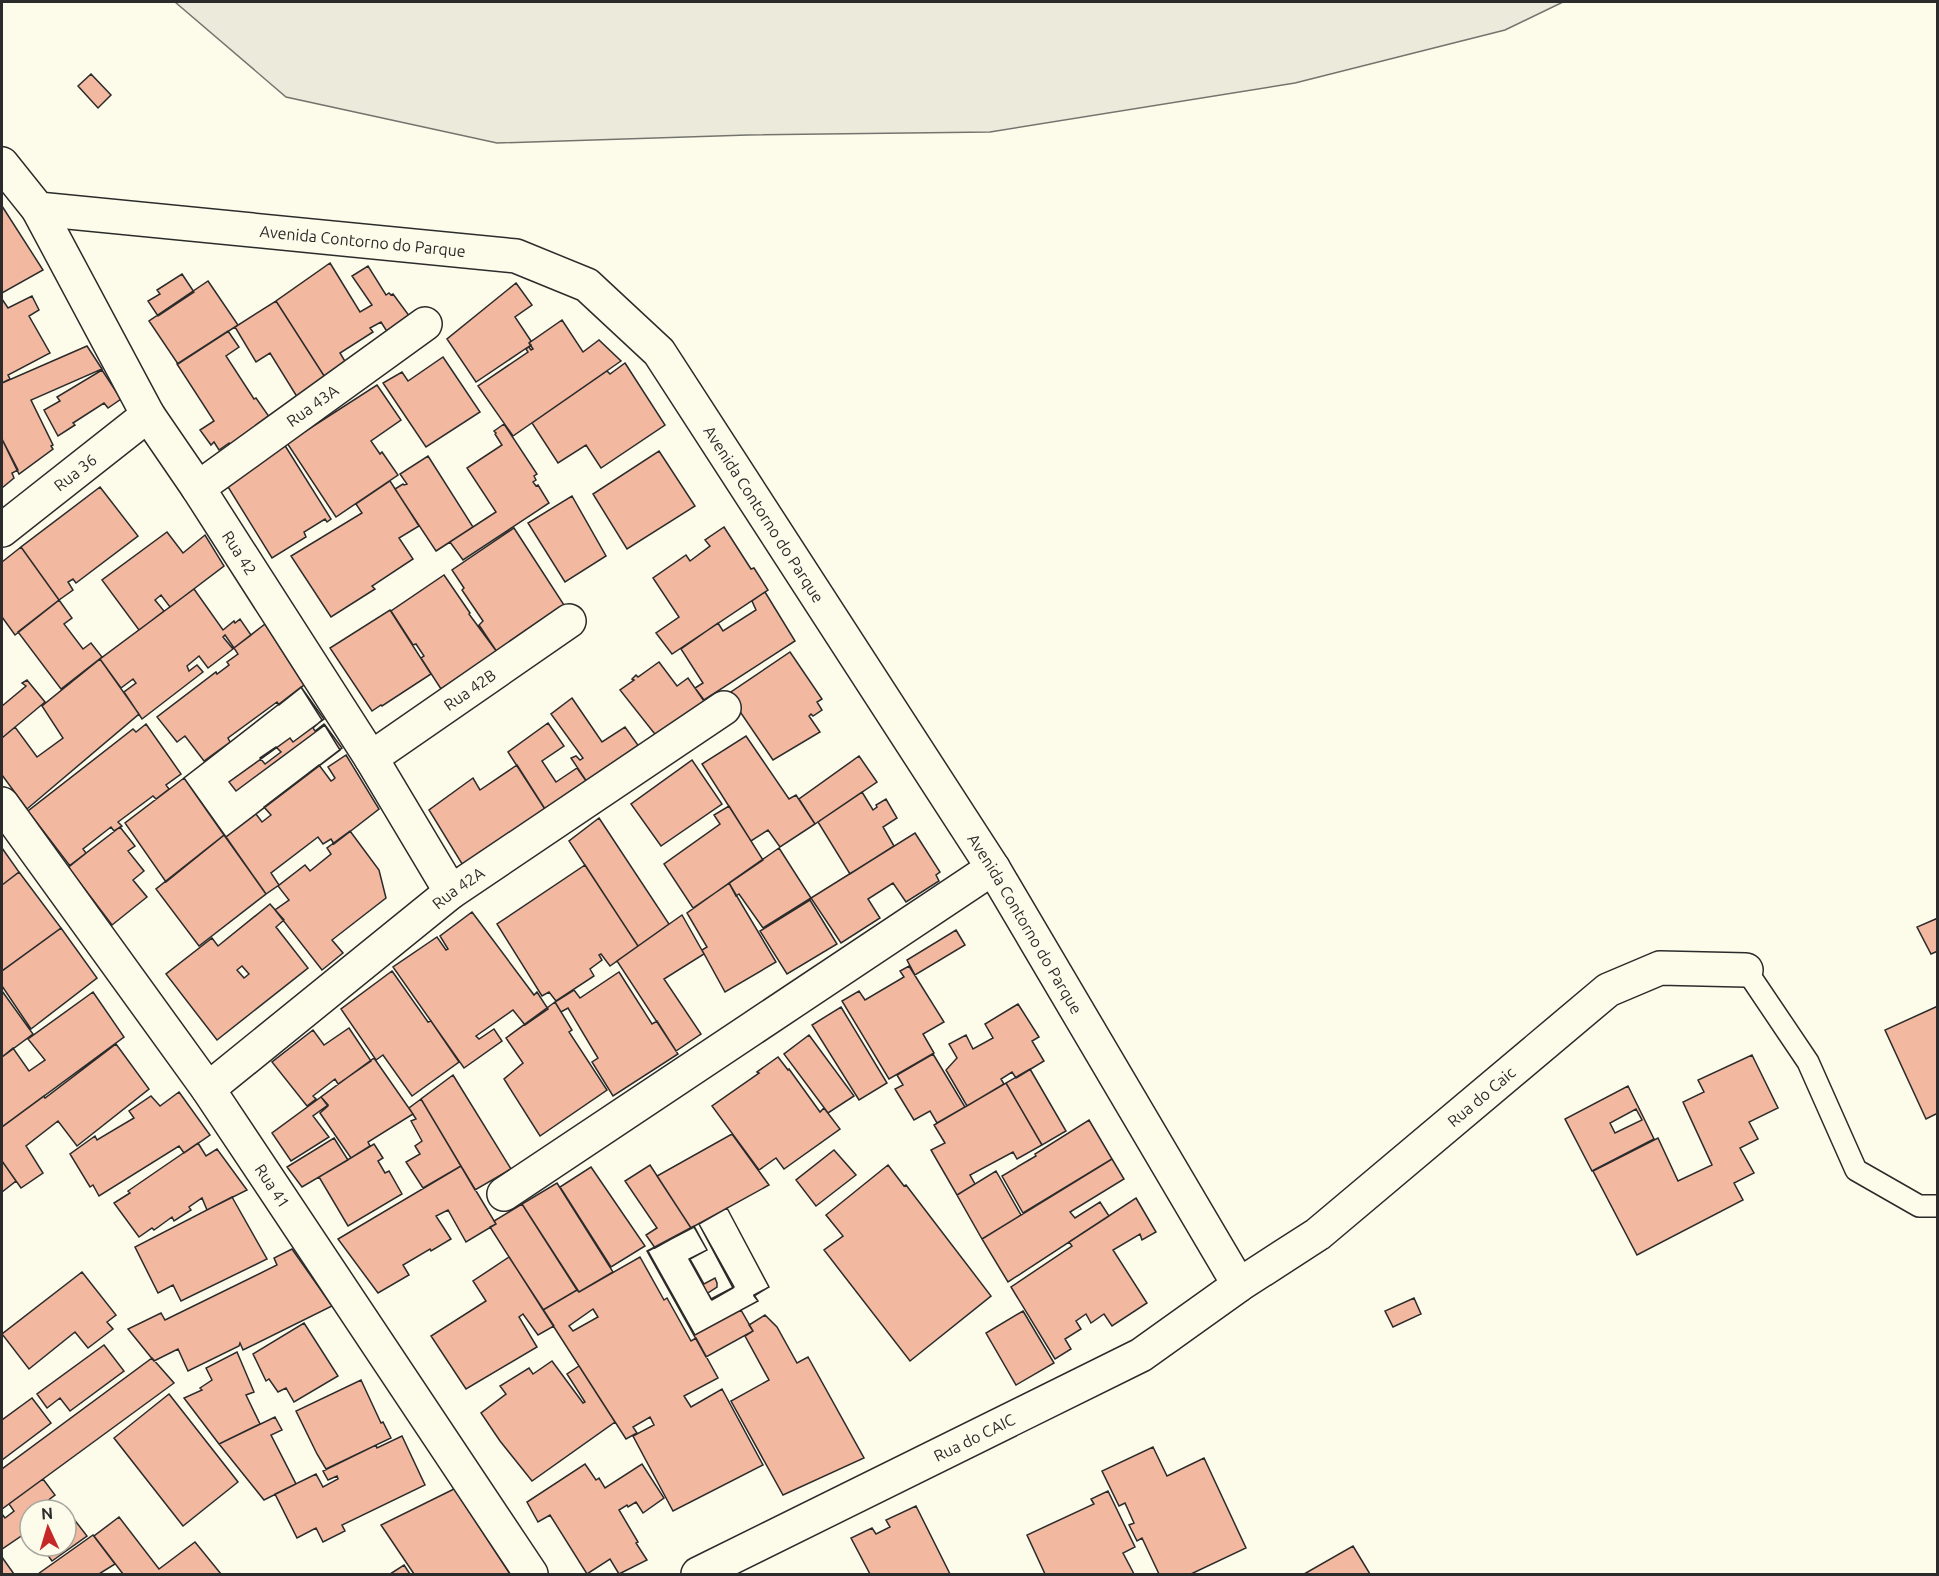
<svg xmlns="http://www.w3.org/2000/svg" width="1939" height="1576" font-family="Ubuntu,sans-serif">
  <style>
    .green { fill: #ecebdb; stroke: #74746e; stroke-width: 1.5 }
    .building { fill: #f2b8a0; stroke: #2b2b2b; stroke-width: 1.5; fill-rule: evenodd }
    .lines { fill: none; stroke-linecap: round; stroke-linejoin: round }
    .lane-casing { stroke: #2b2b2b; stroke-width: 24 }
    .street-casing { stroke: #2b2b2b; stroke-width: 36 }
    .lane { stroke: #fdfbea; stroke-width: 21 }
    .street { stroke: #fdfbea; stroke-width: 33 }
    .labels { text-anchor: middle; stroke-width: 4.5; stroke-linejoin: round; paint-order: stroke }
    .street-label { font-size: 16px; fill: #2b2b2b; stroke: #fdfbea }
  </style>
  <rect width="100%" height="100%" fill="#fdfbea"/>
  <!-- green -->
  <path class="green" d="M 175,2 L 1563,2 L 1505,30 L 1295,83 L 990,132 L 748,135 L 497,143 L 286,97 Z"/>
  <!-- building -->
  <path class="building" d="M 91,74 L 111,95 L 98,108 L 78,86 Z
    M 2,206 L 43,270 L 2,293 Z
    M 330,263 L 360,312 L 372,305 L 352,276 L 368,266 L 386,295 L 389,293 L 391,295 L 393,294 L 416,325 L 393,341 L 381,322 L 370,328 L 373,332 L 340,353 L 349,368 L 328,382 L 276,301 Z
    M 182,274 L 194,292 L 158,316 L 148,301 L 160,294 L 157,290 Z
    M 208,281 L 238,325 L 178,364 L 149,321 Z
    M 516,283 L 532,305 L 515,317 L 531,341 L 529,343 L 531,345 L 476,382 L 447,339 Z
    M 32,296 L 39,310 L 29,316 L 50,353 L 8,375 L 10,379 L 2,383 L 2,299 L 8,308 Z
    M 276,301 L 328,382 L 299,400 L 270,353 L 256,362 L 235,327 Z
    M 562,320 L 583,352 L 599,340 L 621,361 L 513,436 L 478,386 L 528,352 L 526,349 L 529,347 L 531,350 L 533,349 L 529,343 Z
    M 228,331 L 239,347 L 226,356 L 254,399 L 256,398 L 270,418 L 231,447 L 229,443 L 219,450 L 214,442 L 211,445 L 200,430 L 214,421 L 177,364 Z
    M 87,346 L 102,369 L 31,400 L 53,445 L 51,446 L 53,449 L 19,474 L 2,439 L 2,383 Z
    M 443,357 L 480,412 L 426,447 L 383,383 L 402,372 L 408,381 Z
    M 625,363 L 665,425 L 601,468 L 586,445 L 558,463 L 532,423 L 607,371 L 610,374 Z
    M 102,370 L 121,399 L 108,408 L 104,403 L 73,423 L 75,425 L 58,436 L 44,410 L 60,401 L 57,397 Z
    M 377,385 L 401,420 L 371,441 L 380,454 L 382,452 L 398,475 L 336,517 L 287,443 Z
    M 504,424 L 537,474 L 534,476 L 536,480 L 533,482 L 536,486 L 538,485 L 549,503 L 463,560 L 450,542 L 436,551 L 496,512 L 467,468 L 502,445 L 495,434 L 496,433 L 494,431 Z
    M 2,439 L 18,470 L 12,473 L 14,478 L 2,488 Z
    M 284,444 L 331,519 L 327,522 L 325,519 L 304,532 L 306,537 L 272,558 L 225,482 Z
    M 659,451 L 695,506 L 627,549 L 593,494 Z
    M 428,456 L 473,527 L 436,551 L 395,489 L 403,484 L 404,485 L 407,484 L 400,474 Z
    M 390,481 L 419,526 L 399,538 L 413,559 L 372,586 L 375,589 L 331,617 L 291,556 L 362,513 L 356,504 Z
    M 100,487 L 138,536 L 76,583 L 73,579 L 68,582 L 73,590 L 59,600 L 21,547 Z
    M 572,496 L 606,556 L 565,582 L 528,523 Z
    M 724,527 L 751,569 L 754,568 L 768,590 L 672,654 L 656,633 L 679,617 L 653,578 L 686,555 L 690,561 L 710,546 L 705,540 Z
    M 514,528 L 564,605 L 497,652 L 479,625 L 483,621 L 462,590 L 464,588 L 452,570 Z
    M 167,532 L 183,553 L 205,535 L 224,566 L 170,607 L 161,595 L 155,600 L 164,611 L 139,630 L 102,580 Z
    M 21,547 L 59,600 L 15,635 L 2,617 L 2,562 Z
    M 444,575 L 470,613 L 469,614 L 497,652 L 441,689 L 421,658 L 424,656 L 416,644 L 413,645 L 391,611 Z
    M 194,589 L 223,630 L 234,621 L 235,623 L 240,619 L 251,635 L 234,648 L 225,635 L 223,637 L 233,649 L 208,668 L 199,656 L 187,666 L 189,671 L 197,665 L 203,672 L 142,719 L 124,692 L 136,683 L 133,679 L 121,688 L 100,659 Z
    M 765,592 L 795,641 L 704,700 L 695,688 L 703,683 L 681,649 L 718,623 L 723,631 L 756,610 L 752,601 Z
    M 59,600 L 72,618 L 64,624 L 83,649 L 91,643 L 102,657 L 61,689 L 18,632 Z
    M 390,610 L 431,674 L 382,706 L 381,705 L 372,711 L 330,648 Z
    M 265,624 L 304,685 L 279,705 L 277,702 L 228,738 L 230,742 L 204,761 L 185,736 L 177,742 L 157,717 L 216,672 L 217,674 L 229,665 L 227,662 L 238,654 L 234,648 Z
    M 790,652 L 822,699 L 817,702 L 822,710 L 813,716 L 811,714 L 809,716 L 820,732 L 773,760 L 728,694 Z
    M 100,659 L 139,714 L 27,809 L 2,775 L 2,738 L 15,727 L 37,757 L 63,738 L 42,706 Z
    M 659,662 L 677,686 L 688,678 L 704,701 L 658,738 L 620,690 L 634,680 L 632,679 L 636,675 L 638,677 Z
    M 27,680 L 45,702 L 2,738 L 2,706 L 26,686 L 22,683 Z
    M 301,687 L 322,720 L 313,728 L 315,731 L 324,724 L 340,750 L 226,837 L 184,778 ZM 276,747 L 281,752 L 265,764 L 260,758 Z
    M 301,687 L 324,719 L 293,742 L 290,738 L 229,782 L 236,791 L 325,725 L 342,748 L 226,837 L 184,778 Z
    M 572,698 L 602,742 L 625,727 L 640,748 L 589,785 L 571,758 L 576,756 L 580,760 L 583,758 L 551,714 Z
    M 548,723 L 564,746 L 542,761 L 556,782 L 577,768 L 589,785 L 548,814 L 508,752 Z
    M 146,724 L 181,774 L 166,785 L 169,789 L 156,799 L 153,796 L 118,822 L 122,826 L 114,831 L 111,827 L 83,849 L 86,853 L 70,866 L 28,811 L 133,729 L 136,732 Z
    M 746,736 L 789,799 L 796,795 L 815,824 L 780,847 L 768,830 L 751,841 L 702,764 Z
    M 346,755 L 379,809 L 334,844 L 331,839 L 323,844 L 318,837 L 271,873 L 279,885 L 266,894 L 226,837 L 256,814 L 262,822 L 271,815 L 264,807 L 319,765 L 331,781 L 333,780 L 335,778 L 328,767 Z
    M 859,756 L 877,782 L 815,824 L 799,799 Z
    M 692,760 L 722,804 L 661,846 L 631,804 Z
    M 517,765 L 547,812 L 467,872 L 429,810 L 473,778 L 480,790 Z
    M 184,778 L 224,835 L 166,882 L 125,823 Z
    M 862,792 L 873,810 L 877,807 L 876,805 L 886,799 L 897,818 L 883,827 L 894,846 L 850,874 L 818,822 Z
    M 729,806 L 763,860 L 693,908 L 664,864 L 720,824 L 714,815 Z
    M 599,818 L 669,924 L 638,946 L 569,841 Z
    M 120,827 L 135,846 L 128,851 L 144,871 L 133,880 L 147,897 L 112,925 L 68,867 Z
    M 350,831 L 379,870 L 386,898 L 332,940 L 343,953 L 322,970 L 275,910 L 289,900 L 278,886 L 305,865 L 310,871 L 331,854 L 327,848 Z
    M 915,833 L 940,872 L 936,875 L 939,881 L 906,902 L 893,883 L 868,899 L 880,918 L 841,943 L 811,898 Z
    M 224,835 L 266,894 L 199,946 L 156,889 Z
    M 2,848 L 19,872 L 2,885 Z
    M 779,848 L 811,898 L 763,928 L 739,894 L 736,896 L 729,883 Z
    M 585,865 L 638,946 L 610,966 L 601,954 L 599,955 L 602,960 L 590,969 L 594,976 L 556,1001 L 549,992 L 542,996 L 497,924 Z
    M 19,872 L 61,928 L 2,971 L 2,885 Z
    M 729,883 L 776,962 L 725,992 L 702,950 L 707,947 L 687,913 Z
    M 810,900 L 837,944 L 787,974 L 760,931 Z
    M 270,904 L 284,920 L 276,927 L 308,968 L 217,1040 L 166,974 L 212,938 L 218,946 ZM 242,966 L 249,974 L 244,978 L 237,970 Z
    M 472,912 L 534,995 L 537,992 L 548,1009 L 525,1025 L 513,1010 L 476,1036 L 479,1039 L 494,1029 L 502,1041 L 464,1068 L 393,967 L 437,937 L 446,950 L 448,949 L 440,936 Z
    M 682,915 L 704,954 L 664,979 L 701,1034 L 676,1051 L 617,961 Z
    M 1938,918 L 1938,951 L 1931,954 L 1917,927 Z
    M 61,928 L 97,978 L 31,1029 L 2,986 L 2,971 Z
    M 956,930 L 965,945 L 915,975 L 907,960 Z
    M 909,966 L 944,1022 L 923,1034 L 934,1053 L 889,1079 L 842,1001 L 859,991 L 865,1000 L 904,977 L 900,971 Z
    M 392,971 L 428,1022 L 431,1021 L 459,1062 L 412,1096 L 383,1055 L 376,1060 L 341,1009 Z
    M 619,972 L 652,1024 L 657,1021 L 678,1054 L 613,1096 L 592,1062 L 598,1058 L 568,1008 L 561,1012 L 555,1002 L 574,990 L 580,998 Z
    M 2,991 L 33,1034 L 2,1057 Z
    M 93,992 L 124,1037 L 2,1127 L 2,1057 L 13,1048 L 29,1071 L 45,1060 L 28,1039 Z
    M 555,1002 L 572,1030 L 569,1032 L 607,1090 L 540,1136 L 504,1079 L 523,1063 L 506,1038 Z
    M 1018,1004 L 1039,1037 L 1032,1041 L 1044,1061 L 1016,1078 L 1012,1072 L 1001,1079 L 1004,1084 L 967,1106 L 946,1070 L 957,1058 L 949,1044 L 966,1035 L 973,1049 L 993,1038 L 985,1024 Z
    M 1938,1006 L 1938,1113 L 1926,1119 L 1885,1030 Z
    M 841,1007 L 887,1083 L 859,1100 L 812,1025 Z
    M 349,1028 L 371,1061 L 338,1084 L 335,1079 L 313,1096 L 316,1099 L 307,1106 L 272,1062 L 313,1030 L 324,1045 Z
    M 809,1035 L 854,1096 L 828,1113 L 784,1054 Z
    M 116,1044 L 149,1089 L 77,1146 L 58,1121 L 26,1146 L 43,1173 L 21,1188 L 2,1161 L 2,1127 L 44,1096 L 45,1098 Z
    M 933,1054 L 965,1107 L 937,1123 L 930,1111 L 914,1120 L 895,1089 L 903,1085 L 897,1075 Z
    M 1752,1055 L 1778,1108 L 1749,1122 L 1758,1139 L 1740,1148 L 1754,1173 L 1734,1183 L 1743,1200 L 1637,1255 L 1593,1171 L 1658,1138 L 1678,1181 L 1712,1165 L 1683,1102 L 1704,1092 L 1698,1080 Z
    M 778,1057 L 788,1070 L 789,1069 L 820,1112 L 824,1108 L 840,1129 L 784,1169 L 776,1158 L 759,1170 L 712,1106 L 759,1073 L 757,1072 Z
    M 374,1058 L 413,1114 L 368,1142 L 370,1146 L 351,1158 L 320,1113 L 328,1106 L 321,1097 Z
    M 1030,1069 L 1066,1131 L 1042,1145 L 1006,1083 Z
    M 453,1075 L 511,1169 L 475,1190 L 421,1099 Z
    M 1006,1083 L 1042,1145 L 1017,1159 L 1013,1152 L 970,1175 L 975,1184 L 957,1195 L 931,1150 L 945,1143 L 934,1125 Z
    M 1628,1086 L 1654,1139 L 1592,1171 L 1565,1119 ZM 1636,1109 L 1642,1120 L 1615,1133 L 1610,1123 Z
    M 179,1092 L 210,1135 L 184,1153 L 179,1146 L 99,1196 L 93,1185 L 90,1187 L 70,1154 L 95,1136 L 97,1140 L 134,1118 L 129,1111 L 151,1096 L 160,1106 Z
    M 321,1097 L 328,1105 L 313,1116 L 329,1137 L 291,1161 L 272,1133 Z
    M 421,1099 L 461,1166 L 423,1188 L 406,1162 L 420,1154 L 415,1146 L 422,1141 L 411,1121 L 416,1119 L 409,1108 Z
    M 1089,1120 L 1112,1159 L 1023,1213 L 1002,1176 L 1029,1160 L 1036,1156 L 1035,1154 Z
    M 732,1134 L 769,1185 L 691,1228 L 657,1176 Z
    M 334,1138 L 348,1160 L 302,1187 L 287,1167 Z
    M 198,1143 L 206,1156 L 217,1149 L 247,1190 L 207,1210 L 202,1198 L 189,1207 L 191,1210 L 174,1221 L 172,1217 L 154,1230 L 152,1228 L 139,1237 L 114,1203 L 130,1193 L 128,1191 Z
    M 374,1144 L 383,1158 L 378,1161 L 385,1173 L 389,1171 L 402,1194 L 348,1226 L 319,1177 Z
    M 834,1150 L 856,1175 L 816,1206 L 796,1180 Z
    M 1112,1159 L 1124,1179 L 1070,1212 L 1075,1218 L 1100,1202 L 1109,1216 L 1008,1282 L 982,1239 Z
    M 2,1161 L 16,1181 L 2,1192 Z
    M 650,1165 L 691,1228 L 655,1248 L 646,1235 L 657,1228 L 625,1181 Z
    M 888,1165 L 904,1186 L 906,1185 L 991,1296 L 910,1361 L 824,1250 L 843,1236 L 826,1215 Z
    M 461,1166 L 496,1224 L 466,1242 L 448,1210 L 436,1216 L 451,1239 L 431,1251 L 430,1249 L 403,1265 L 409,1275 L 378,1293 L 338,1239 Z
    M 591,1167 L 645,1246 L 611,1267 L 560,1187 Z
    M 996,1171 L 1021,1215 L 982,1239 L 957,1195 Z
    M 557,1183 L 613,1272 L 579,1292 L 522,1204 Z
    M 232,1197 L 267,1259 L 181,1301 L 173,1285 L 158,1293 L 135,1247 Z
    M 1136,1198 L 1156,1232 L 1142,1240 L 1140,1234 L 1113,1250 L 1147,1303 L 1112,1326 L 1104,1314 L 1091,1323 L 1086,1314 L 1076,1321 L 1081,1329 L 1065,1339 L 1071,1349 L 1055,1359 L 1011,1287 L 1072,1246 L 1069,1242 Z
    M 522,1204 L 577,1290 L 543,1310 L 490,1227 L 496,1224 L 494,1221 Z
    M 727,1208 L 769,1287 L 754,1295 L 758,1301 L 741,1310 L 753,1331 L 706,1357 L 647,1251 L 694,1226 L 707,1250 L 690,1259 L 704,1284 L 715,1278 L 717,1283 L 717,1287 L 708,1293 L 712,1300 L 733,1288 L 699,1224 Z
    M 727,1208 L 769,1287 L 754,1296 L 758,1301 L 695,1335 L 648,1251 L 694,1227 L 707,1250 L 689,1259 L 711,1299 L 734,1287 L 699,1224 Z
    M 292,1249 L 332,1306 L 243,1350 L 240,1343 L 239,1346 L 188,1371 L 178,1349 L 154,1361 L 128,1329 L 161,1313 L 165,1320 L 277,1265 L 274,1258 Z
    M 509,1257 L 554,1326 L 538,1335 L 523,1314 L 519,1317 L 537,1347 L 466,1389 L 431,1336 L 486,1301 L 473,1281 Z
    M 640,1257 L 664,1300 L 667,1298 L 691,1341 L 696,1338 L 718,1378 L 684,1396 L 691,1407 L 722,1389 L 763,1465 L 673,1511 L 633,1436 L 654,1425 L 650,1417 L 633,1427 L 637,1433 L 626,1439 L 543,1310 L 577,1290 L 579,1292 ZM 593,1309 L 598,1317 L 573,1331 L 569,1326 Z
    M 82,1272 L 116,1315 L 107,1322 L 113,1329 L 88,1348 L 75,1332 L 29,1369 L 2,1334 Z
    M 1414,1298 L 1421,1314 L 1393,1327 L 1385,1311 Z
    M 1023,1311 L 1054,1363 L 1016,1385 L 986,1333 Z
    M 765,1315 L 777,1327 L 797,1363 L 808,1357 L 864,1458 L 783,1495 L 731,1401 L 769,1380 L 745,1336 L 753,1331 L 749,1325 Z
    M 304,1323 L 338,1376 L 294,1402 L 286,1388 L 278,1392 L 269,1379 L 266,1381 L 253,1354 Z
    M 104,1345 L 124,1371 L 70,1411 L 60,1398 L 47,1408 L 37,1394 Z
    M 237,1352 L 254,1392 L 246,1395 L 260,1424 L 219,1444 L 184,1398 L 202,1390 L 200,1388 L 212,1380 L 206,1368 Z
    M 152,1358 L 174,1383 L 2,1509 L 2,1469 Z
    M 552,1361 L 583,1403 L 585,1402 L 567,1374 L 579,1366 L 615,1422 L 532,1481 L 500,1441 L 481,1413 L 506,1394 L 500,1386 L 529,1368 L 533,1374 Z
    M 361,1380 L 381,1423 L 383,1422 L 391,1438 L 326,1469 L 317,1454 L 296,1411 Z
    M 169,1394 L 238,1482 L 183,1526 L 114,1438 Z
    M 32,1398 L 51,1423 L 2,1460 L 2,1420 Z
    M 275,1417 L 282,1430 L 271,1435 L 296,1484 L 264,1500 L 219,1444 Z
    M 402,1436 L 425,1485 L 342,1525 L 345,1531 L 323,1542 L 316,1528 L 297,1538 L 275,1494 L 316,1474 L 323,1487 L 338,1479 L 337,1476 L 328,1480 L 323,1471 L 376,1445 L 377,1448 Z
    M 1153,1447 L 1167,1476 L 1204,1458 L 1246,1548 L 1191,1574 L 1159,1574 L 1142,1538 L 1137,1541 L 1129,1525 L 1134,1523 L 1125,1503 L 1119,1506 L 1102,1471 Z
    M 585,1464 L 596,1480 L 599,1478 L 605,1488 L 642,1464 L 664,1498 L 643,1513 L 636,1502 L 628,1507 L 627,1505 L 619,1510 L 638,1542 L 636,1543 L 647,1560 L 619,1574 L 610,1559 L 587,1574 L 550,1515 L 538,1522 L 527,1502 Z
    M 43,1479 L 55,1495 L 46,1502 L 52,1510 L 30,1510 L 30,1530 L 2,1549 L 2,1514 L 5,1518 L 14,1511 L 9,1504 Z
    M 454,1489 L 455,1490 L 510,1574 L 414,1574 L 381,1525 Z
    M 1108,1491 L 1135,1547 L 1123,1553 L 1134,1574 L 1045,1574 L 1027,1535 L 1094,1504 L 1091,1499 Z
    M 63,1505 L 87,1536 L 52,1561 L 41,1546 L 66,1546 L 66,1510 L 57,1510 Z
    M 916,1506 L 950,1574 L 870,1574 L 851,1538 L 872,1528 L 876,1534 L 890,1527 L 886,1520 Z
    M 119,1517 L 159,1569 L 195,1542 L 221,1574 L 123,1574 L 94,1536 Z
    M 93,1535 L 115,1564 L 99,1574 L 38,1574 Z
    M 1353,1546 L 1370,1574 L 1304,1574 Z
    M 2,1557 L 4,1560 L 14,1574 L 2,1574 Z
    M 404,1565 L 410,1574 L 390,1574 Z"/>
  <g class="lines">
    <!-- lane casing -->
    <g class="lane-casing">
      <path id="lane" d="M 1746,970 L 1808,1062 L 1856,1170 L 1919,1206 L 1938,1206"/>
    </g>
    <!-- street casing -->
    <g class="street-casing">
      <g id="street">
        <path id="s1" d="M 2,164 L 38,209 L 516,256 L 587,285 L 659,352 L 993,868 L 1239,1285"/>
        <path id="s2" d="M 38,209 L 148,415 L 198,488 L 371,758 L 451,892"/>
        <path id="s3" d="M 198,488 L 425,324"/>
        <path id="s4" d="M 2,530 L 148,415"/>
        <path id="s5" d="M 371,758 L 569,621"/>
        <path id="s6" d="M 2,804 L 208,1089 L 531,1574"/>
        <path id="s7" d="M 208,1089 L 451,892 L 724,708"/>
        <path d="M 504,1194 L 993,868"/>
        <path id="s8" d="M 698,1574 L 1141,1355 L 1239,1285 L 1318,1234 L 1608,990 L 1660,968 L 1746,970"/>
      </g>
    </g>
    <!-- lane -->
    <use href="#lane" class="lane"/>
    <!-- street -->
    <use href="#street" class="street"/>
  </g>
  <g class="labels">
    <!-- street labels -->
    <g class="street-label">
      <text dy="6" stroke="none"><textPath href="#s1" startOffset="384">Avenida Contorno do Parque</textPath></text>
      <text dy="6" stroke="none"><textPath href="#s3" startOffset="141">Rua 43A</textPath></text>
      <text dy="6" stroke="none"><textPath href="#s4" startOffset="93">Rua 36</textPath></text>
      <text dy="6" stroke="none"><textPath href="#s1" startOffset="906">Avenida Contorno do Parque</textPath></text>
      <text dy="6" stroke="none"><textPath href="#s2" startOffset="399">Rua 42</textPath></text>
      <text dy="6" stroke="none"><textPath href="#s5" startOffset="120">Rua 42B</textPath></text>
      <text dy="6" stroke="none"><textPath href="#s7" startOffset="321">Rua 42A</textPath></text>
      <text dy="6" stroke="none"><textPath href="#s1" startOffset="1392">Avenida Contorno do Parque</textPath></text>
      <text dy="6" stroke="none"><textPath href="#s8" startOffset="922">Rua do Caic</textPath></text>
      <text dy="6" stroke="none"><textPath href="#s6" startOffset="468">Rua 41</textPath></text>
      <text dy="6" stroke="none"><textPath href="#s8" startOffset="308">Rua do CAIC</textPath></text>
    </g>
  </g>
  <!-- border -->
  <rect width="1939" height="1576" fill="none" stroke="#2b2b2b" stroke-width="6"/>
  <!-- north arrow -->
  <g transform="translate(48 1528) rotate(356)"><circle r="28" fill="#fdfbea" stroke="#a9a89e" stroke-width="1.5"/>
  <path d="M0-4.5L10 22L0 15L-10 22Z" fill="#c62828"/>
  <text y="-9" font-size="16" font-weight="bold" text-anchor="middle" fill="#2b2b2b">N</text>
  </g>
</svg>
